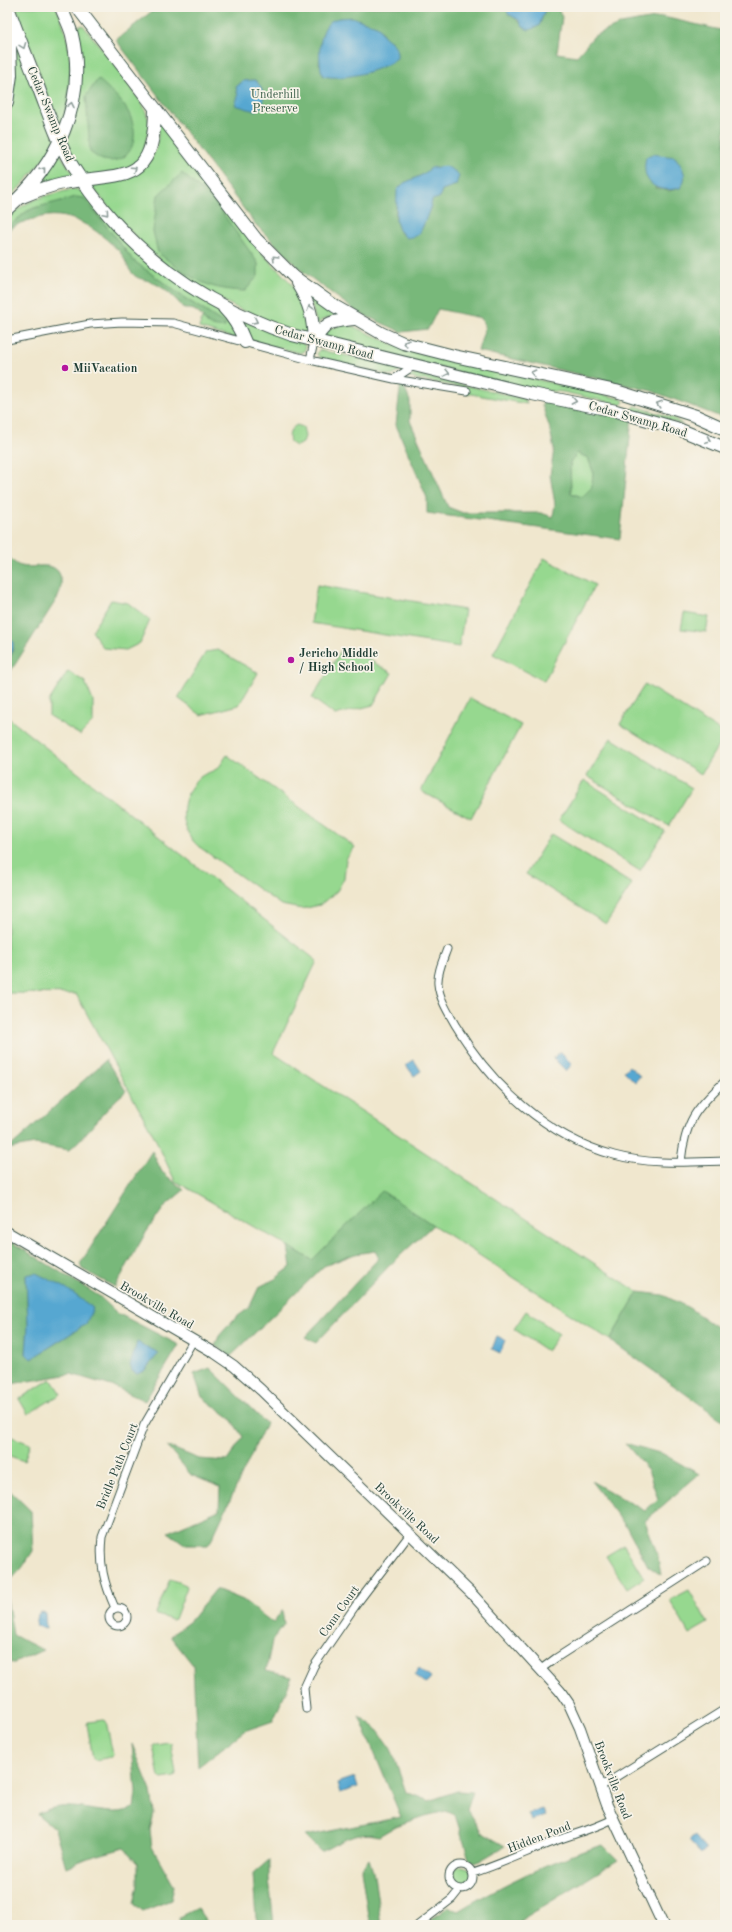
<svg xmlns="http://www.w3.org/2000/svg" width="732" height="1932" font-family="'Old Standard TT',serif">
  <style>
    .green { fill: #96d88f; stroke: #5a8a62 }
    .forest { fill: #78b87a; stroke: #4c7a57; fill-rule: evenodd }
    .water { fill: #57a7d1; stroke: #3b7282 }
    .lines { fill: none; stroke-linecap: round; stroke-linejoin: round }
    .street-casing { stroke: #3e564b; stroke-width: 9 }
    .secondary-casing { stroke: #3e564b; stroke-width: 12 }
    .primary-casing { stroke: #3e564b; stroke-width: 14 }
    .street { stroke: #fff; stroke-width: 7 }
    .secondary { stroke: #fff; stroke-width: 10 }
    .primary { stroke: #fff; stroke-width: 12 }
    .oneway { stroke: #8f9e9a }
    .poi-dot { fill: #b5179e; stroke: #f7f3e8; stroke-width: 1.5 }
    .labels { text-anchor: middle; stroke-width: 3.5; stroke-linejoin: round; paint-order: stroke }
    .park-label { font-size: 12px; fill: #375c46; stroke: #f7f3e8 }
    .street-label { font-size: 12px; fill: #1f3d34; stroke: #f7f3e8 }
    .poi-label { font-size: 12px; font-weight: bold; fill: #1f3d34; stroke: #f7f3e8; text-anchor: start }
  </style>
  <rect width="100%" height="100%" fill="#f7f3e8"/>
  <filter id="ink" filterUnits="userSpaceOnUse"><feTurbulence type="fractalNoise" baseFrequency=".025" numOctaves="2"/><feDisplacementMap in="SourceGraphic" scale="8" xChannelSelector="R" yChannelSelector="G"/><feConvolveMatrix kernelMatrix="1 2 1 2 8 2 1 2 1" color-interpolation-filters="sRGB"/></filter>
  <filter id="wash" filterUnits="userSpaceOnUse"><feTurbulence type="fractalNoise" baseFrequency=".012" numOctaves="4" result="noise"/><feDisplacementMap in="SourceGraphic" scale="16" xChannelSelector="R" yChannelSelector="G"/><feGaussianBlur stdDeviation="0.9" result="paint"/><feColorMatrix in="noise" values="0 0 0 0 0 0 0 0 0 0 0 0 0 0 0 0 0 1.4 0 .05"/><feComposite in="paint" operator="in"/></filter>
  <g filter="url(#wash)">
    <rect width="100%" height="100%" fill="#f0e7ce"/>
    <!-- green -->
    <path class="green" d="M 16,7 L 56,7 C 75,45 73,87 61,127 L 58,126 Z
      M 83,25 L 119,70 L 143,105 L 150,123 L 142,157 L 130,169 L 84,177 L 64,141 L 74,28 Z
      M 15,41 L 56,141 C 41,163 26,182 7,200 L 7,126 L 15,81 Z
      M 160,122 L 259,250 L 290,282 L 300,296 L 307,315 L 308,337 C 246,315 183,286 137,238 C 120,222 106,203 90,185 C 130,181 162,170 158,123 Z
      M 58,151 L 75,176 L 50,182 L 45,181 L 47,170 Z
      M 75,189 L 87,193 L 123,234 L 216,302 L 244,341 L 199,328 L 202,318 L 208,324 L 209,314 L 183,297 L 134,261 L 84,198 L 34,208 L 26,212 L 7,228 L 7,219 C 28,198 47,195 75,189 Z
      M 308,293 L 337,313 L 337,315 L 322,320 L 317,324 Z
      M 239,319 L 304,344 L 306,347 L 304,351 L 300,353 L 248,340 Z
      M 346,323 L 403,349 L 622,399 L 624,402 L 621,405 L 563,392 L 537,390 L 325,341 L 321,332 Z
      M 319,350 L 398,366 L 403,368 L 392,376 L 320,358 L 317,354 Z
      M 417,374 L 525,399 L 527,404 L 465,393 L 466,388 L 405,377 Z
      M 635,406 L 674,418 L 683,425 L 632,410 Z
      M 297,425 L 303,427 L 305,436 L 303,443 L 296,446 L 290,442 C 288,435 290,428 297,425 Z
      M 577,453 L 588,458 L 593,471 L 592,487 L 582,497 L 571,493 L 570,463 Z
      M 544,558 L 595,585 L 544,681 L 493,654 Z
      M 317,585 L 465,610 L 459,647 L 311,623 Z
      M 111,600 L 128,603 L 150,620 L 140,643 L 126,650 L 103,648 L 92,631 Z
      M 684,613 L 709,617 L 706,632 L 681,629 Z
      M 218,650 L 258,673 L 239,705 L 201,715 L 178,698 L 206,652 Z
      M 352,650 L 392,673 L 373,705 L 335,715 L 312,698 L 340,652 Z
      M 68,671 L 85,682 L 93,701 L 93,722 L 80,735 L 49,716 L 49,701 Z
      M 645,684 L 725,734 L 701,774 L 620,724 Z
      M 470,698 L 521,725 L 471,818 L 421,791 Z
      M 7,717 L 317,961 L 273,1053 L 638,1292 L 610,1340 L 382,1192 L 312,1260 L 175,1181 L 155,1138 L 76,994 L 7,993 L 7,890 L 12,890 L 7,875 Z
      M 611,738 L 692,788 L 669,826 L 587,776 Z
      M 227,755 L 355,847 L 346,859 L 344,878 L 337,891 L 320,905 L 302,909 L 281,905 L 198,846 C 178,828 179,796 199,778 C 204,773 213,772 218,768 C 221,765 224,759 227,755 Z
      M 584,780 L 665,831 L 640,871 L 559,820 Z
      M 551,834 L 632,884 L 606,924 L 526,874 Z
      M 526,1311 L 559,1334 L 547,1351 L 514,1329 Z
      M 51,1379 L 61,1394 L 28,1414 L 19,1399 Z
      M 7,1435 L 30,1444 L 24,1461 L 7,1455 Z
      M 624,1545 L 644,1578 L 627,1589 L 606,1556 Z
      M 170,1579 L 186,1585 L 187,1587 L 175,1619 L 172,1620 L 157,1615 L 156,1613 Z
      M 689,1590 L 708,1623 L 689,1634 L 670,1600 Z
      M 104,1720 L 106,1721 L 113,1755 L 111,1757 L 96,1760 L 93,1759 L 87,1724 L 88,1722 Z
      M 168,1742 L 171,1743 L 176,1773 L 175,1777 L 162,1779 L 159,1777 L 153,1746 L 156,1744 Z
      M450 1877a11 11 0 1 1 22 0a11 11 0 1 1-22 0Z"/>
    <!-- forest -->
    <path class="forest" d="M 170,7 L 506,7 C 509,16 518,18 523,27 L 539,26 L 546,7 L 557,7 L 562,17 L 557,53 L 577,56 L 594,36 L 621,24 L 643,20 L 663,17 L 725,31 L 725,383 L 720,393 L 721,417 L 652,391 L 478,351 L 485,327 L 481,318 L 438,309 L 428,329 L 402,332 L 357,312 L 302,271 L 256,225 L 116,40 L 151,12 ZM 352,17 L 379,27 L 385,38 L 392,42 L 390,63 L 368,72 L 352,74 L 342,78 L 319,64 C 323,37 318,20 352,17 ZM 255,80 L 236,104 L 238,96 L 236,87 L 243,81 ZM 671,157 L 675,157 C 682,169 689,176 680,188 L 669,191 L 655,188 ZM 422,175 L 456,185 L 442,190 L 441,193 L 432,200 C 432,210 424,217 423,227 L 402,235 C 391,218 396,201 404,183 Z
      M 98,79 C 110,90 125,102 131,118 C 140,140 130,166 103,160 C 99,159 94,155 90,152 L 86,96 Z
      M 182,173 L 214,201 L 258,263 L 258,276 L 245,291 C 204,290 189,276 158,253 L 153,231 L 158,195 Z
      M 76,197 L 84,198 L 134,261 L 183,297 L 225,324 L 225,327 C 205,329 206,317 194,310 C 191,309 186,309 184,309 C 175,297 163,286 149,281 C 144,279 138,279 134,275 C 127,269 126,259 120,252 C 97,229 68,207 34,219 C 25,221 13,225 7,232 L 7,228 L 26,212 L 34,208 Z
      M 401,380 L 410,401 L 410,421 L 448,507 L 463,513 L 541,513 L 553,517 L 555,504 L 550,475 L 554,450 L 550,429 L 542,405 L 544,400 L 632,417 L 620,539 L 427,513 L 427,498 L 396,425 ZM 577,453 L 588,458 L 593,471 L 592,487 L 582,497 L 571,493 L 570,463 Z
      M 7,554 C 10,558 14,563 18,565 C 29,569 36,565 46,566 C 64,567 63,585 58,597 L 7,677 L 7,660 L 12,654 L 13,641 L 7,636 Z
      M 106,1060 L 126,1091 C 105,1108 90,1132 69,1150 L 35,1144 L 8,1149 Z
      M 152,1151 L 162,1172 L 184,1190 L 165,1206 L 145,1234 L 115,1287 L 82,1269 L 80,1264 Z
      M 382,1191 L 433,1225 L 389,1266 L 316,1343 L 305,1337 L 379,1258 L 375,1251 L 355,1254 L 324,1266 L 231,1356 L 215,1346 L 219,1336 L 234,1319 L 249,1308 L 259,1287 L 275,1279 L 291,1267 L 288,1246 L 312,1260 Z
      M 7,1239 L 99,1296 L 117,1313 L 179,1345 L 145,1401 L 115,1387 L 71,1374 L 11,1384 L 7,1377 ZM 26,1275 L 86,1324 L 31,1359 L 26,1354 L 28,1325 ZM 159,1353 L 144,1371 L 137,1374 L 132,1371 Z
      M 638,1292 L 663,1295 L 689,1308 L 725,1333 L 725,1422 L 610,1340 Z
      M 210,1368 L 266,1423 L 212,1539 L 208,1545 L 186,1545 L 168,1532 L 219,1510 L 220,1487 L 191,1475 L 167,1446 L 199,1459 L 227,1461 L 243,1437 L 230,1418 L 202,1397 L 194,1374 Z
      M 625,1443 L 663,1454 L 699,1474 L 645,1521 L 657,1553 L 661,1575 L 648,1566 L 628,1529 L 591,1481 L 645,1511 L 658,1499 L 648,1470 Z
      M 7,1488 L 31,1511 L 33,1551 L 22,1568 L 7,1584 Z
      M 216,1589 L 243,1600 L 273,1623 L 282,1610 L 284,1624 L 272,1641 L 266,1671 L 292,1677 L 273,1721 L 244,1731 L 198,1767 L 193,1665 L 170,1636 L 190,1621 Z
      M 7,1598 L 13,1635 L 43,1650 L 14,1663 L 7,1662 Z
      M 359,1716 L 376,1728 L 391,1749 L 406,1792 L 429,1801 L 457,1791 L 473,1792 L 467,1810 L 481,1832 L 505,1846 L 476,1863 L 470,1861 L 455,1815 L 446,1811 L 421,1817 L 396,1826 L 379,1836 C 357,1830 340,1842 321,1852 L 305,1836 L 401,1817 Z
      M 132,1744 L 151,1791 L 154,1813 L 150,1830 L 152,1847 L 174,1886 L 171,1900 L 143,1911 L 134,1904 L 138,1885 L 138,1863 L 124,1848 L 88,1858 L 66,1867 L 55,1829 L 37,1814 C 65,1799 88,1812 116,1812 C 122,1812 129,1810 134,1808 L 136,1792 Z
      M 603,1845 L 618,1860 L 521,1920 L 520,1925 L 425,1925 L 447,1907 L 458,1911 C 503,1884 552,1860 603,1845 Z
      M 369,1859 L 374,1875 L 381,1925 L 371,1925 L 368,1916 L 361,1869 Z
      M 269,1860 L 269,1879 L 274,1925 L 259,1925 L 256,1918 L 253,1874 Z
      M 197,1908 L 209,1925 L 180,1925 L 179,1917 Z"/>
    <!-- water -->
    <path class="water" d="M 506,7 L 546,7 L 539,26 L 529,30 L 523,27 L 519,20 L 508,14 Z
      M 352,17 L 379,27 C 384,43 398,38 397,58 C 382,71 342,81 323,76 C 317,63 318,26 333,20 C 339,17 346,18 352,17 Z
      M 255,80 C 263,87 264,94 263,105 L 255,111 L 235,105 L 238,96 L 236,87 L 243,81 Z
      M 652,154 L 675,157 C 683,168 689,176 680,188 C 657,194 640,183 646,157 Z
      M 446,166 L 456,172 L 459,176 L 456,185 L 442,190 L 439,198 L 432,200 C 432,205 422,230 419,234 C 416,237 411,237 406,238 L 399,230 L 396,221 L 397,190 L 404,183 L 422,175 L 431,168 Z
      M 7,636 L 13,641 C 14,649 12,654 7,660 Z
      M 560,1052 L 572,1064 L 566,1071 L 553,1058 Z
      M 414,1060 L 421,1071 L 414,1076 L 406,1065 Z
      M 629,1066 L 640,1076 L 635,1082 L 624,1071 Z
      M 36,1273 L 66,1288 L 93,1308 L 86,1324 L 31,1359 L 26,1354 L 28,1325 L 26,1275 Z
      M 497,1336 L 505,1340 L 500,1353 L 492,1349 Z
      M 137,1342 L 159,1353 L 144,1371 L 137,1374 L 132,1371 L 130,1365 Z
      M 40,1612 L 45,1613 L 46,1628 L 36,1626 L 38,1614 Z
      M 419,1668 L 431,1677 L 426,1684 L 414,1675 Z
      M 355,1777 L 358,1787 L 340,1793 L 337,1783 Z
      M 543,1809 L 546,1816 L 531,1821 L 528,1814 Z
      M 695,1836 L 706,1849 L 701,1854 L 689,1841 Z"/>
  </g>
  <g filter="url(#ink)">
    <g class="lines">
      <!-- street casing -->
      <g class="street-casing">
        <path id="street" d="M 7,340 L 90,324 L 122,322 L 173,323 L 310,360 L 394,379 L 467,391
          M 310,360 L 314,342
          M 394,379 L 415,365
          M 447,949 C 443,960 437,973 438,984 C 439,998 449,1014 456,1026 C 491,1084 546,1137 614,1155 C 650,1165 688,1162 725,1161
          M 681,1162 C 685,1121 696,1108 725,1081
          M109 1617a9 9 0 1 1 18 0a9 9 0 1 1-18 0Z
          M 115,1608 C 104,1583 99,1564 102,1537 L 144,1425 L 193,1341
          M 541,1669 L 556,1658 L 707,1561
          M 306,1709 L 304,1688 L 314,1666 L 356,1605 L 410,1534
          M 600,1787 L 725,1709
          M449 1877a12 12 0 1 1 24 0a12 12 0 1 1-24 0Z
          M 473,1873 C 498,1865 522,1854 547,1844 C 569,1835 592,1830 613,1819
          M 418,1925 L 452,1899 L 460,1889"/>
      </g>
      <!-- secondary casing -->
      <g class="secondary-casing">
        <path id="secondary" d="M 7,1232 L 215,1353 L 234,1366 L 261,1390 L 471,1593 L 560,1691 L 569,1704 L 580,1728 L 607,1805 L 663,1925"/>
      </g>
      <!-- primary casing -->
      <g class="primary-casing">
        <path id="primary" d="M 8,7 C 18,35 29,62 39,89 C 49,115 58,143 73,167 C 126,251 199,303 292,335 L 532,394 L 616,411 L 676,428 L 725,448
          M 77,7 L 256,239 L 294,277 L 336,307 L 381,333 L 403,343 L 454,356 L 616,391 L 696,416 L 725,429
          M 7,103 L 11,75 L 9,18
          M 22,197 C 36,191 48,186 63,183 C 122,172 155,187 155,108
          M 7,209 C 56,166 88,102 72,35 C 70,26 64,16 61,7
          M 297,283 C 310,305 313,316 314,342
          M 224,308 C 234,318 240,329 245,342
          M 314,342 C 327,320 330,322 354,319"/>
      </g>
      <!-- street -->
      <use href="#street" class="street"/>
      <!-- secondary -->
      <use href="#secondary" class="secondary"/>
      <!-- primary -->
      <use href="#primary" class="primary"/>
    </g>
    <!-- one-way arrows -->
    <defs><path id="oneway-chevron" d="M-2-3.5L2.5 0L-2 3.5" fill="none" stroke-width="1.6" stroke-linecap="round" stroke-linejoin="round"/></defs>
    <g class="oneway">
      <use href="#oneway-chevron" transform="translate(23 46) rotate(69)"/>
      <use href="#oneway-chevron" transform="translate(71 105) rotate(-78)"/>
      <use href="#oneway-chevron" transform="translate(134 169) rotate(-34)"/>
      <use href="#oneway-chevron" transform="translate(43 170) rotate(-51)"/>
      <use href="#oneway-chevron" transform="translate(106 213) rotate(49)"/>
      <use href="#oneway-chevron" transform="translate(275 258) rotate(-135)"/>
      <use href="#oneway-chevron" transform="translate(310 308) rotate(-108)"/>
      <use href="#oneway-chevron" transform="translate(255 321) rotate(26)"/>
      <use href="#oneway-chevron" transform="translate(406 343) rotate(-161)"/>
      <use href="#oneway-chevron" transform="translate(447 373) rotate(14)"/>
      <use href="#oneway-chevron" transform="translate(533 373) rotate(-168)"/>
      <use href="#oneway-chevron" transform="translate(574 401) rotate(11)"/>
      <use href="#oneway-chevron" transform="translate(659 404) rotate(-162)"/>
      <use href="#oneway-chevron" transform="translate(708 440) rotate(22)"/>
    </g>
  </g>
  <!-- markers -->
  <g class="poi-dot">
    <circle cx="65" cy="368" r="4"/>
    <circle cx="291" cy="660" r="4"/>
  </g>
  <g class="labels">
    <!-- park labels -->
    <g class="park-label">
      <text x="275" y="98">Underhill<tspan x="275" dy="14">Preserve</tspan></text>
    </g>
    <!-- street labels -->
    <g class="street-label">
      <text transform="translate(51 114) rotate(67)" y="4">Cedar Swamp Road</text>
      <text transform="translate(324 342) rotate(15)" y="4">Cedar Swamp Road</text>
      <text transform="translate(638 419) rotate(16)" y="4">Cedar Swamp Road</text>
      <text transform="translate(157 1305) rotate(30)" y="4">Brookville Road</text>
      <text transform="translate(117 1466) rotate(-68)" y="4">Bridle Path Court</text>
      <text transform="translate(407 1513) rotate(43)" y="4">Brookville Road</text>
      <text transform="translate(339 1611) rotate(-55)" y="4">Conn Court</text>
      <text transform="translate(613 1780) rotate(69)" y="4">Brookville Road</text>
      <text transform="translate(539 1837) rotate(-21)" y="4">Hidden Pond</text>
    </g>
    <!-- poi labels -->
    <g class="poi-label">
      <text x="73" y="372">MiiVacation</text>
      <text x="299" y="657">Jericho Middle<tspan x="299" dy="14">/ High School</tspan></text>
    </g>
  </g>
  <!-- margin -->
  <rect width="732" height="1932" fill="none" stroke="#f7f3e8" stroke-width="24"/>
</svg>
